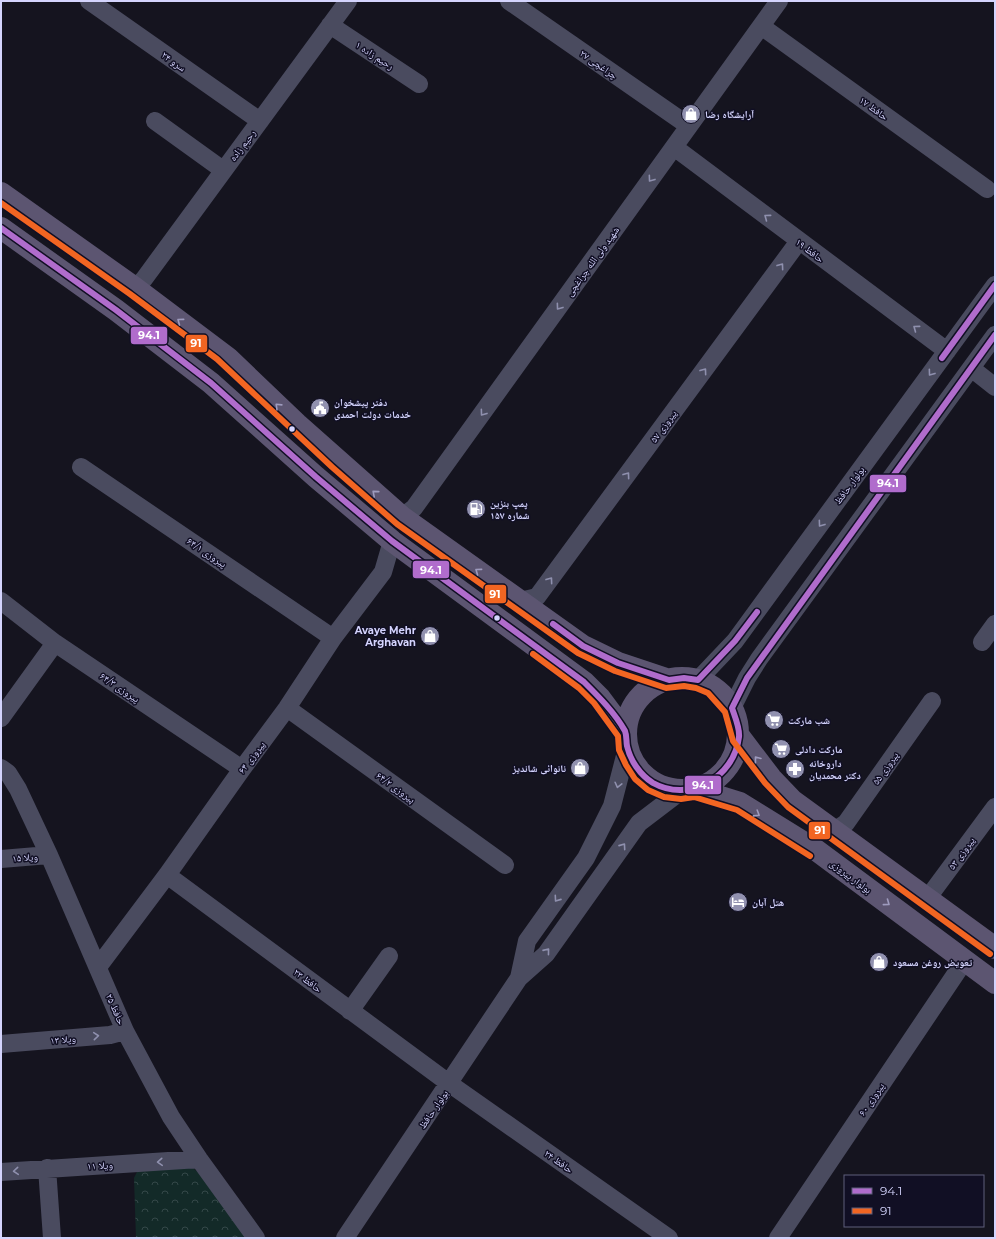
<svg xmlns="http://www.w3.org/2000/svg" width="996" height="1239" font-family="Montserrat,'Noto Naskh Arabic',sans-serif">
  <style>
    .park { fill: url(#park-crowns) }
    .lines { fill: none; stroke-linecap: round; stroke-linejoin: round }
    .minor { stroke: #4a4b5f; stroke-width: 18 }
    .major { stroke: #5c5571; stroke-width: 22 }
    .bus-1-casing { stroke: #110f24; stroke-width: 9 }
    .bus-2-casing { stroke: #110f24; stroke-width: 9 }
    .bus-1 { stroke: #b06ccc; stroke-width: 6 }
    .bus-2 { stroke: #f26522; stroke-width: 6 }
    .oneway { stroke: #8f90ae }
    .oneway2 { stroke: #9e9bbe }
    .bus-dot { fill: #d4d4fd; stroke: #110f24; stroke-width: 1.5 }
    .labels { text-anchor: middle; stroke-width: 3; stroke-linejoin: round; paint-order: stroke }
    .street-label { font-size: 10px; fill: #d4d4fd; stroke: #110f24 }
    .poi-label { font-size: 10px; font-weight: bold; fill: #d4d4fd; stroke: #110f24; text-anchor: start }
    .line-badge { stroke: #110f24; stroke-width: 1.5 }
    .badge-label { font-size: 11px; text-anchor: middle; font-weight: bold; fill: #fff }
  </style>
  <defs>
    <pattern id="park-crowns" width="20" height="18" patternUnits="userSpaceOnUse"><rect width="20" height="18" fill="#132a28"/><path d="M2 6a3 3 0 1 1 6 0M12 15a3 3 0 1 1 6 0" fill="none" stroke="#344848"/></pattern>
  </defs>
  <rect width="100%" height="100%" fill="#15141f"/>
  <!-- park -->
  <path class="park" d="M 139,1168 L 193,1168 L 200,1174 L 246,1238 L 136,1238 L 134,1178 Z"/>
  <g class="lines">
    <!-- minor -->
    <path class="minor" d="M 89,1 L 260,121
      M 509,1 L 689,126
      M 330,25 L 419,84
      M 761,26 L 987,189
      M 155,121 L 223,170
      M 674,147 L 947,351
      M 135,288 L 144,279 L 348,1
      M 971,368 L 995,387
      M 81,467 L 333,638
      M 402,517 L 414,508 L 779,1
      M 1,601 L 55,643 L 242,769
      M 520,601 L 537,597 L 799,241
      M 982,642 L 995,624
      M 698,680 L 735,641 L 995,285
      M 287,708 L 505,865
      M 732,708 L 747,678 L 759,659 L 995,335
      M 1,718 L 55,643
      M 1,768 L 8,773 L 18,789 L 49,855 L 125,1031 L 171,1117 L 199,1159 L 256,1238
      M 834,831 L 846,823 L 932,701
      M 1,859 L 49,855
      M 167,875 L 450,1084 L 669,1238
      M 927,899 L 995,807
      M 98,967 L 167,875 L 242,769 L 287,708 L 333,638 L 383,572 L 392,541
      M 519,978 L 527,941 L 586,858 L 612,806 L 627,748
      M 350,1011 L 389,956
      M 1,1044 L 110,1035 L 125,1031
      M 47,1168 L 52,1238
      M 1,1172 L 199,1159
      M 345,1238 L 519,978 L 546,954 L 639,823 L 681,791
      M 778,1238 L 965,960"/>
    <!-- major -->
    <path class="major" d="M 1,193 L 135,288 L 228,358 L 297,424 L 402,517 L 583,646 L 618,663 L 669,680
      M 1,228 L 116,310 L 211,383 L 316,477 L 392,541 L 584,682 L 600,698 L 626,733
      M626 734a56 56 0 1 1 112 0a56 56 0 1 1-112 0Z
      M 739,736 L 771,778 L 793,801 L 995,948
      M 695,789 L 740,803 L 816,850 L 995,983"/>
    <!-- bus-1 casing -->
    <g class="bus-1-casing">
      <path id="bus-1" d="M 1,228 L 116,310 L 211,383 L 316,477 L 392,541 L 584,682 C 599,697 615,713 625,731 C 627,736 626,741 627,746 C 630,760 640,775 653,783 C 689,803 734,778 739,737 C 740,728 735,717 732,708 L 747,678 L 995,335
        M 942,358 L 995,285
        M 553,624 L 583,646 L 618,663 L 669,680 L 684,678 L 698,680 L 735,641 L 757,612"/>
    </g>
    <!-- bus-2 casing -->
    <g class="bus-2-casing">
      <path id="bus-2" d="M 1,203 L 130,294 L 217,359 L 332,467 L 397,524 L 578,653 L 615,671 L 666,688 L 684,686 L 696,688 L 708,693 L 725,712 L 733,741 L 765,783 L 788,807 L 990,954
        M 533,654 L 579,688 L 594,703 L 618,736 L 619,750 L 626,765 L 635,779 L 648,790 L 664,797 L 681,799 L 694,797 L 737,810 L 810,856"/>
    </g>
    <!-- bus-1 -->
    <use href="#bus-1" class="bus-1"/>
    <!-- bus-2 -->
    <use href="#bus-2" class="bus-2"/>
  </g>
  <!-- one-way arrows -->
  <defs><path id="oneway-chevron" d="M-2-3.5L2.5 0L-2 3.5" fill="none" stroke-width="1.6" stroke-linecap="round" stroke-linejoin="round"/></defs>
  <g class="oneway">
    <use href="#oneway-chevron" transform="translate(651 179) rotate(126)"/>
    <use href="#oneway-chevron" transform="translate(767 217) rotate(-143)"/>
    <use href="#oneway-chevron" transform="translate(781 266) rotate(-54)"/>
    <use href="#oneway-chevron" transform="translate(559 307) rotate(126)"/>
    <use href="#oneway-chevron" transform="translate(916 328) rotate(-143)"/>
    <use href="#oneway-chevron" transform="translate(704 371) rotate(-54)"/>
    <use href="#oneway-chevron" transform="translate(931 373) rotate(126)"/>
    <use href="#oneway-chevron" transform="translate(483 413) rotate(126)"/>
    <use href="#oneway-chevron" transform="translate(627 475) rotate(-54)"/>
    <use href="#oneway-chevron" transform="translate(821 524) rotate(126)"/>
    <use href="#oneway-chevron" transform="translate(550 580) rotate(-54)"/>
    <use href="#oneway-chevron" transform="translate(618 785) rotate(104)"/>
    <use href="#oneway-chevron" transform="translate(623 846) rotate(-55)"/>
    <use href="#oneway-chevron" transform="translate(557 899) rotate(125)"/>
    <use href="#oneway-chevron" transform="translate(547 951) rotate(-51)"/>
    <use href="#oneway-chevron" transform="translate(96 1036) rotate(-5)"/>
    <use href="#oneway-chevron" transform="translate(160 1162) rotate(176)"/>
    <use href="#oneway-chevron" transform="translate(16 1171) rotate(175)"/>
  </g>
  <g class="oneway2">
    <use href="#oneway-chevron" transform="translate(180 321) rotate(-143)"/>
    <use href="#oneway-chevron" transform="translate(278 406) rotate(-136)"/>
    <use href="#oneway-chevron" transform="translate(375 493) rotate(-139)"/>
    <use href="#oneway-chevron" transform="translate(478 571) rotate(-144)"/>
    <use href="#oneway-chevron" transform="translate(757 759) rotate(-128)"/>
    <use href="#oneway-chevron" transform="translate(757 814) rotate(32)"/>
    <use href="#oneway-chevron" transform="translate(887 903) rotate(36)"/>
  </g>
  <!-- icons -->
  <defs>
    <g id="shop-disc" transform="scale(1)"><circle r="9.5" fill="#9191af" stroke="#110f24"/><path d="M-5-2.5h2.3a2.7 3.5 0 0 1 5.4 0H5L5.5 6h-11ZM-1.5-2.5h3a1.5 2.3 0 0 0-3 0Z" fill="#fff"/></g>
    <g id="civic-disc" transform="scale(1)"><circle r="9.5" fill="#9191af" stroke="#110f24"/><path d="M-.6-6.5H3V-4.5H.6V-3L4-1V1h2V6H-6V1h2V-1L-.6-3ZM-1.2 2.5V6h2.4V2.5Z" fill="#fff"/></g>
    <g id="fuel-disc" transform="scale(1)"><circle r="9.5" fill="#9191af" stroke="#110f24"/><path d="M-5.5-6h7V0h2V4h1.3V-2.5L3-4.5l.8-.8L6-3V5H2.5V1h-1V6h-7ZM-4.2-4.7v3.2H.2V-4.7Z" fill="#fff"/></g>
    <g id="supermarket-disc" transform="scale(1)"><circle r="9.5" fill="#9191af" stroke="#110f24"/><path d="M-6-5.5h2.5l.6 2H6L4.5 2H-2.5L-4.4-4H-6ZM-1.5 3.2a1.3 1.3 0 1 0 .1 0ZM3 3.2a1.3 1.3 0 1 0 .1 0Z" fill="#fff"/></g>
    <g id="pharmacy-disc" transform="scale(1)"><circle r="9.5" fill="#9191af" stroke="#110f24"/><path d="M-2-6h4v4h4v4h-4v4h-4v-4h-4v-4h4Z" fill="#fff"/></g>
    <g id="hotel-disc" transform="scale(1)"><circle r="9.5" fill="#9191af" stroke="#110f24"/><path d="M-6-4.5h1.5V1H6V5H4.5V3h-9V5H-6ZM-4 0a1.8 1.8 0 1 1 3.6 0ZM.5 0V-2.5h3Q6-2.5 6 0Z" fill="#fff"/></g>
  </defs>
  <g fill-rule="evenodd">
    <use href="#shop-disc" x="691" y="114"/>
    <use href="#civic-disc" x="320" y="408"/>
    <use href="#fuel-disc" x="476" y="509"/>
    <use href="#shop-disc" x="430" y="636"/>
    <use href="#supermarket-disc" x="774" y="720"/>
    <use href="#supermarket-disc" x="781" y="749"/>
    <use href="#shop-disc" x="580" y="768"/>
    <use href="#pharmacy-disc" x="795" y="769"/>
    <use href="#hotel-disc" x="738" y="902"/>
    <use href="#shop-disc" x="879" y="962"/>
  </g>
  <!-- markers -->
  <g class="bus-dot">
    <circle cx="292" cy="429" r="3.5"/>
    <circle cx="497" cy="618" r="3.5"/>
  </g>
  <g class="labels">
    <!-- street labels -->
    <g class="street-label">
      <text transform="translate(375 55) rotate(33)" y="4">رحیم زاده ۱</text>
      <text transform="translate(174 61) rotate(35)" y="4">سرو ۲۴</text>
      <text transform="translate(599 64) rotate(35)" y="4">چراغچی ۲۷</text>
      <text transform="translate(874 108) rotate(36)" y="4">حافظ ۱۷</text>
      <text transform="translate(242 145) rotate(-53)" y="4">رحیم زاده</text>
      <text transform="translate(810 250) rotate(37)" y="4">حافظ ۱۹</text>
      <text transform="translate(592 261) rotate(-54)" y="4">شهید ولی الله چراغچی</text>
      <text transform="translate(663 426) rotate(-54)" y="4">پیروزی ۵۷</text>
      <text transform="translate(849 485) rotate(-54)" y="4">بولوار حافظ</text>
      <text transform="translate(207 552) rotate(34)" y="4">پیروزی ۶۴/۱</text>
      <text transform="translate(120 687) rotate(34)" y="4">پیروزی ۶۴/۳</text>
      <text transform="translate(251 757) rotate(-53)" y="4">پیروزی ۶۴</text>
      <text transform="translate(885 768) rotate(-55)" y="4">پیروزی ۵۵</text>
      <text transform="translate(396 787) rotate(36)" y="4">پیروزی ۶۴/۲</text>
      <text transform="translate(961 853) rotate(-54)" y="4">پیروزی ۵۳</text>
      <text transform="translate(25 857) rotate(-4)" y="4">ویلا ۱۵</text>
      <text transform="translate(851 876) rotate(37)" y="4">بولوار پیروزی</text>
      <text transform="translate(308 980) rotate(37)" y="4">حافظ ۲۳</text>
      <text transform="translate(116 1009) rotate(66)" y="4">حافظ ۲۵</text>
      <text transform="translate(63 1039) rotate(-5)" y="4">ویلا ۱۳</text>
      <text transform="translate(871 1099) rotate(-56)" y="4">پیروزی ۶۰</text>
      <text transform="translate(433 1109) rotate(-56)" y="4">بولوار حافظ</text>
      <text transform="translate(559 1161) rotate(35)" y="4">حافظ ۲۴</text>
      <text transform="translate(100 1165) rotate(-3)" y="4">ویلا ۱۱</text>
    </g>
    <!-- poi labels -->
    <g class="poi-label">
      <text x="705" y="118">آرایشگاه رضا</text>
      <text x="334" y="406">دفتر پیشخوان<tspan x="334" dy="12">خدمات دولت احمدی</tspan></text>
      <text x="490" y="507">پمپ بنزین<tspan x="490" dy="12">شماره ۱۵۷</tspan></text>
      <text x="416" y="634" text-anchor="end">Avaye Mehr<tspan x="416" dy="12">Arghavan</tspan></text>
      <text x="788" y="724">شب مارکت</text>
      <text x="795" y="753">مارکت دادلی</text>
      <text x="809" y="767">داروخانه<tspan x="809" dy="12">دکتر محمدیان</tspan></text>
      <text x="566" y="772" text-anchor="end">نانوائی شاندیز</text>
      <text x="752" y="906">هتل آبان</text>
      <text x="893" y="966">تعویض روغن مسعود</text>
    </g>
  </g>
  <g class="line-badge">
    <rect x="130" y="326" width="38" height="19" rx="4" fill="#b06ccc"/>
    <rect x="185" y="334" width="23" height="19" rx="4" fill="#f26522"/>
    <rect x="869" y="474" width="38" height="19" rx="4" fill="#b06ccc"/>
    <rect x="412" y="560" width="38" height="19" rx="4" fill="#b06ccc"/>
    <rect x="484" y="584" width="23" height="20" rx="4" fill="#f26522"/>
    <rect x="684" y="775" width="38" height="20" rx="4" fill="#b06ccc"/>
    <rect x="808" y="821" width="23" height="19" rx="4" fill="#f26522"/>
  </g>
  <g class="badge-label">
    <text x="149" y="339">94.1</text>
    <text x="196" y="347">91</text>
    <text x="888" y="487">94.1</text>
    <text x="431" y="574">94.1</text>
    <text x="495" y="598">91</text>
    <text x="703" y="789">94.1</text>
    <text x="820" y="834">91</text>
  </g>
  <!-- border -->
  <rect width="996" height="1239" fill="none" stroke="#d4d4fd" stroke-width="4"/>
  <!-- legend -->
  <rect x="844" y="1175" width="140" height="52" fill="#110f24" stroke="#5f5e7b"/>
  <rect x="852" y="1188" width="20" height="6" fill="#b06ccc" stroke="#5f5e7b"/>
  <text x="880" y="1195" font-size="12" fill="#d4d4fd">94.1</text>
  <rect x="852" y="1208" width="20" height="6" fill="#f26522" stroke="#5f5e7b"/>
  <text x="880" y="1215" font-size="12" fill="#d4d4fd">91</text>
</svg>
